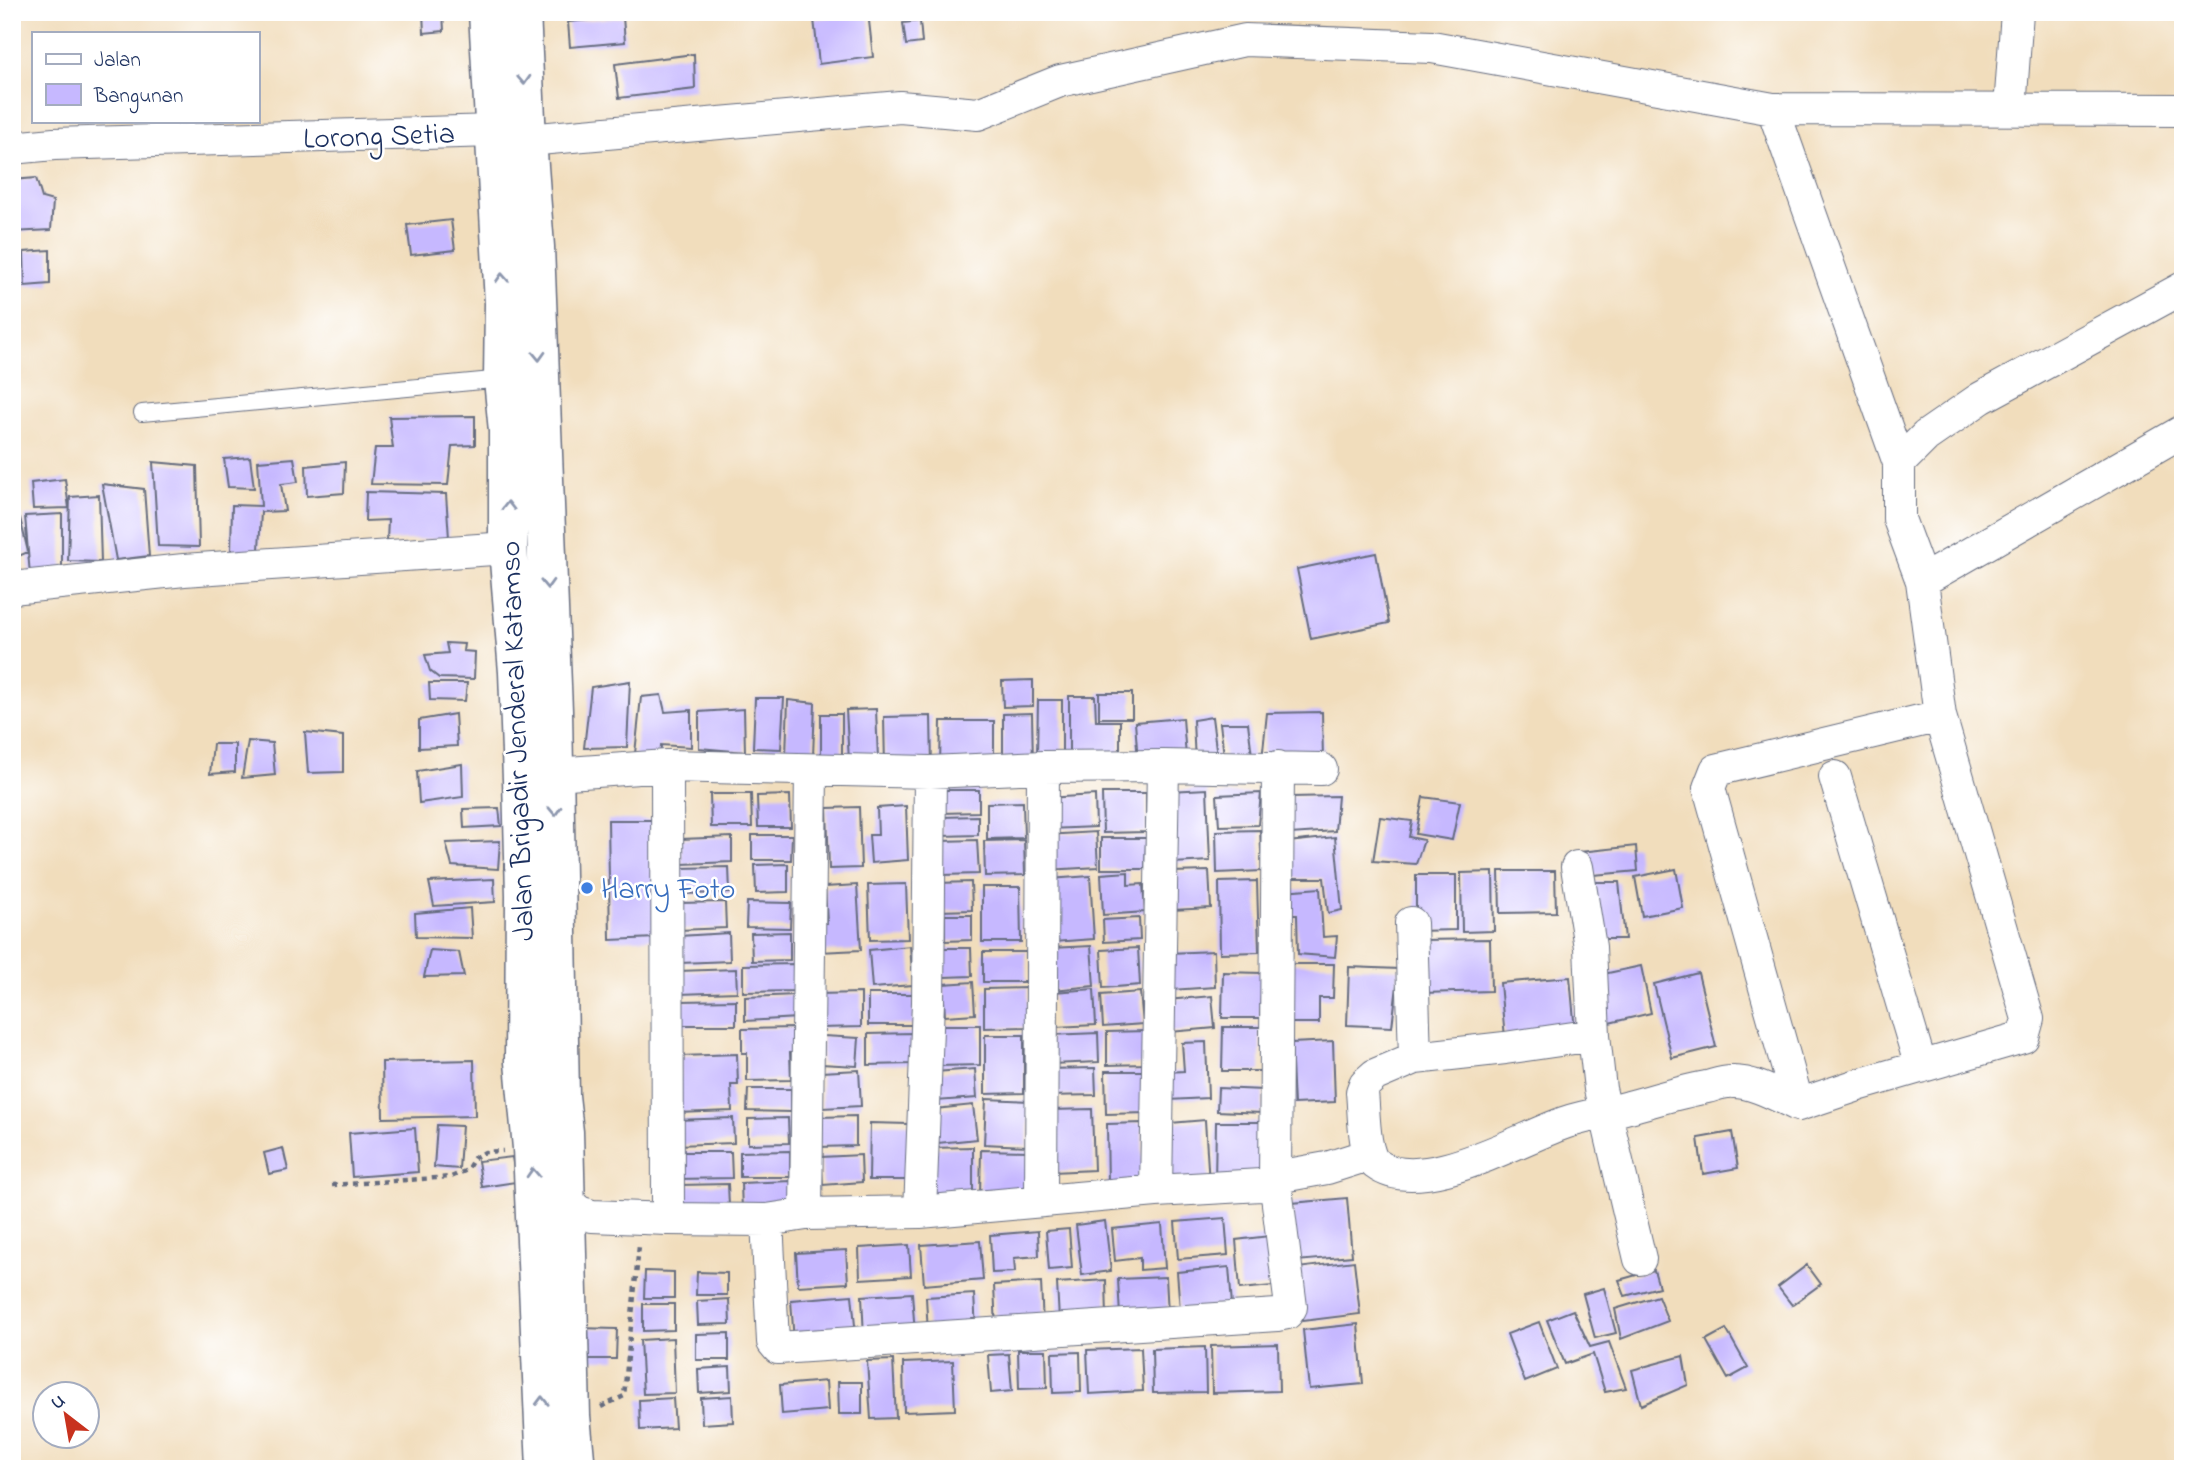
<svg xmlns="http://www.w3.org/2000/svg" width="2195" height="1481" font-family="'Indie Flower',sans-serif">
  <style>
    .building { fill: #c6b8ff }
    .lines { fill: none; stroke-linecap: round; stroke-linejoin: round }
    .lane-casing { stroke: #666c7f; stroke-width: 18 }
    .street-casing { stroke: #666c7f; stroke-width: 34 }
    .secondary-casing { stroke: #666c7f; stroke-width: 41 }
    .path { stroke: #666c7f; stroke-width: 4.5; stroke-dasharray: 5 5; stroke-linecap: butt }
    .lane { stroke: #fff; stroke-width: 16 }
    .street { stroke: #fff; stroke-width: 32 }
    .secondary { stroke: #fff; stroke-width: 38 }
    .oneway { stroke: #8d97ae }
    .shop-dot { fill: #3f7fe0; stroke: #fff; stroke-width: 2.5 }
    .labels { text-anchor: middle; stroke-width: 5; stroke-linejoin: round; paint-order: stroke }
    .street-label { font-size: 30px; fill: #1b2f5e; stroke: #fff }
    .shop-label { font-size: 30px; fill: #366cbe; stroke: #fff; text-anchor: start }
  </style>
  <rect width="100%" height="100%" fill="#fff"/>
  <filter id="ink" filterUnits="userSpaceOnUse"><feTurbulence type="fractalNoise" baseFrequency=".0143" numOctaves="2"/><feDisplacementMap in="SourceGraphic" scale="14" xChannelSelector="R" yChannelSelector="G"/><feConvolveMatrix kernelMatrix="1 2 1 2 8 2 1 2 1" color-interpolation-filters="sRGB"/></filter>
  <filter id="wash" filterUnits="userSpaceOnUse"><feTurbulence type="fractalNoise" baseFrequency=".00686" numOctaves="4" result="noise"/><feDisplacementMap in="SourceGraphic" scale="28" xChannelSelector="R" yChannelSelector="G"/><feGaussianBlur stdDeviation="1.57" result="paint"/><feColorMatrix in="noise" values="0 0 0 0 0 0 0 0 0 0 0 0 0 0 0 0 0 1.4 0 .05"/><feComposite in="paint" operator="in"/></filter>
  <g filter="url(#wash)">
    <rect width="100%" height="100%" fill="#f1ddbc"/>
    <g id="blocks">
      <!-- building -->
      <path class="building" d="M 423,12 L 443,12 L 444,31 L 424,33 Z
        M 868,12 L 873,57 L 819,64 L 814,19 Z
        M 623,17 L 625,42 L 570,47 L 568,22 Z
        M 920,21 L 922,43 L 906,45 L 903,23 Z
        M 694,54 L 695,89 L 619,98 L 615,64 Z
        M 36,178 L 42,198 L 53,201 L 51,230 L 12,232 L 12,180 Z
        M 451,220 L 455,250 L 411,255 L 407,225 Z
        M 50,250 L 50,284 L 25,286 L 24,252 Z
        M 475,416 L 475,445 L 452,446 L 448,485 L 371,484 L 375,448 L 393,448 L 389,417 Z
        M 250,457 L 254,488 L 228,487 L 224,459 Z
        M 294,458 L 298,482 L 281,484 L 285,511 L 261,512 L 259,549 L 231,553 L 232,505 L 261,506 L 258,461 Z
        M 153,462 L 197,466 L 199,547 L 158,546 Z
        M 345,462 L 344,493 L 307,496 L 306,466 Z
        M 65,479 L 69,508 L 33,509 L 31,483 Z
        M 102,484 L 144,489 L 149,556 L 116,560 Z
        M 366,492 L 446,494 L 449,538 L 387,541 L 388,520 L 365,521 Z
        M 99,495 L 101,562 L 68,561 L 70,497 Z
        M 62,514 L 62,572 L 30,575 L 25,516 Z
        M 20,518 L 28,552 L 12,559 L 12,519 Z
        M 1376,553 L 1389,623 L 1311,639 L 1297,569 Z
        M 446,643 L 464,644 L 463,651 L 475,652 L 474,679 L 439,678 L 430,671 L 425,655 L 448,653 Z
        M 1033,680 L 1033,706 L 1003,707 L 1002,681 Z
        M 630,681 L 627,747 L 584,748 L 591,687 Z
        M 429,683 L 467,683 L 465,701 L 430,700 Z
        M 1099,693 L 1132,693 L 1132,718 L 1099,718 Z
        M 661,695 L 665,712 L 691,710 L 691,747 L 661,745 L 660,761 L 634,763 L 641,697 Z
        M 1069,696 L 1095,696 L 1096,721 L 1120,721 L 1120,759 L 1069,760 Z
        M 755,698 L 784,698 L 781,749 L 753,748 Z
        M 788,700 L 815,703 L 813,757 L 786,756 Z
        M 1038,700 L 1062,700 L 1062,756 L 1037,756 Z
        M 744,709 L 745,752 L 699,748 L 699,712 Z
        M 876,709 L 878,759 L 849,760 L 846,710 Z
        M 1322,712 L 1323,760 L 1262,760 L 1267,713 Z
        M 1032,713 L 1033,764 L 1003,764 L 1003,714 Z
        M 455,714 L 457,746 L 419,748 L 419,720 Z
        M 821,714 L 842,714 L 842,762 L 821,762 Z
        M 931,716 L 932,766 L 885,767 L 884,717 Z
        M 1212,717 L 1218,764 L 1195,763 L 1193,720 Z
        M 1183,718 L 1186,757 L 1138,761 L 1135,722 Z
        M 941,721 L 994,721 L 994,763 L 940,764 Z
        M 1220,723 L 1248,723 L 1253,764 L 1225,764 Z
        M 305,732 L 343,736 L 343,772 L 308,773 Z
        M 248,741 L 272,743 L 275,775 L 242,778 Z
        M 213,744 L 235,744 L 235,772 L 210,774 Z
        M 462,764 L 463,797 L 419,803 L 417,771 Z
        M 1207,789 L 1210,861 L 1172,863 L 1169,791 Z
        M 940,790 L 979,790 L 979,812 L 941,813 Z
        M 1102,793 L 1146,793 L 1146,832 L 1103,833 Z
        M 1261,793 L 1258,825 L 1219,826 L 1217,795 Z
        M 710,794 L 751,794 L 752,827 L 711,827 Z
        M 790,795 L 791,827 L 758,827 L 757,796 Z
        M 1095,795 L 1096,827 L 1048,829 L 1046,798 Z
        M 1338,796 L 1335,831 L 1290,834 L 1291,797 Z
        M 1423,797 L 1460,802 L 1452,840 L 1416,834 Z
        M 1023,802 L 1024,838 L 987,839 L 987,803 Z
        M 906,806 L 908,860 L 871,863 L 869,835 L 878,835 L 877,808 Z
        M 859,807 L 861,868 L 829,869 L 827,808 Z
        M 499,808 L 501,826 L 464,828 L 463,809 Z
        M 978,816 L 978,835 L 941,836 L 941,817 Z
        M 1380,817 L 1412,821 L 1409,837 L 1424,840 L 1416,864 L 1373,861 Z
        M 608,820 L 653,820 L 656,938 L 610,940 Z
        M 1260,830 L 1262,871 L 1217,873 L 1216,831 Z
        M 1096,832 L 1098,867 L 1047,870 L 1045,835 Z
        M 752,835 L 792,835 L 791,860 L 752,860 Z
        M 732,837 L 732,862 L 682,864 L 681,839 Z
        M 1335,837 L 1342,910 L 1328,913 L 1324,878 L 1286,878 L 1288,842 Z
        M 1101,838 L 1146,838 L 1145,869 L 1101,869 Z
        M 977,840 L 979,874 L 942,875 L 941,841 Z
        M 1024,840 L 1025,875 L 985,876 L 984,841 Z
        M 500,841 L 498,869 L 452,866 L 446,843 Z
        M 1636,846 L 1638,871 L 1582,876 L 1580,852 Z
        M 788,864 L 788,892 L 756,893 L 755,865 Z
        M 729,867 L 730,893 L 678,894 L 678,868 Z
        M 1676,869 L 1683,908 L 1642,916 L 1635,877 Z
        M 1209,871 L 1211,908 L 1172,910 L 1170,872 Z
        M 1499,871 L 1555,871 L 1556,912 L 1500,913 Z
        M 1128,872 L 1128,885 L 1143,884 L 1145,912 L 1103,915 L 1101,874 Z
        M 1493,872 L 1494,931 L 1462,932 L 1461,873 Z
        M 1416,875 L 1456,875 L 1456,930 L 1416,931 Z
        M 1090,876 L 1094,939 L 1053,942 L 1050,879 Z
        M 494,879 L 495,902 L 434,906 L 429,882 Z
        M 1257,881 L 1259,952 L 1220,953 L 1219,882 Z
        M 971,882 L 972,910 L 939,911 L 938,883 Z
        M 1585,882 L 1619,882 L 1625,939 L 1592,939 Z
        M 906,884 L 908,939 L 870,940 L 868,885 Z
        M 857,885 L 861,950 L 819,952 L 818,923 L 827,923 L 825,887 Z
        M 982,887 L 1020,887 L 1021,942 L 982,942 Z
        M 1320,888 L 1323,937 L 1337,936 L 1335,957 L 1298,954 L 1297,915 L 1284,915 L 1283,891 Z
        M 725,902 L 726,928 L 679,930 L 679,903 Z
        M 747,902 L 791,903 L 790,928 L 746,927 Z
        M 470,908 L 472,938 L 416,937 L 415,913 Z
        M 945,915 L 972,915 L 972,940 L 945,941 Z
        M 1139,918 L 1140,940 L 1104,942 L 1103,920 Z
        M 790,932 L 790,960 L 752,961 L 751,933 Z
        M 729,933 L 730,961 L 680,963 L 679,936 Z
        M 1490,939 L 1491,991 L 1422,993 L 1421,940 Z
        M 910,946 L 913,985 L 872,988 L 869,950 Z
        M 1091,946 L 1094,986 L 1053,990 L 1050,948 Z
        M 943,948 L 971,948 L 972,976 L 944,977 Z
        M 1138,948 L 1140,985 L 1103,988 L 1101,950 Z
        M 430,950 L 459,952 L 464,976 L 424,977 Z
        M 1214,951 L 1215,987 L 1171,990 L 1169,953 Z
        M 983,952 L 1026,952 L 1026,982 L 983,982 Z
        M 796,964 L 796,991 L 743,992 L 743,965 Z
        M 1290,964 L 1334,964 L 1333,998 L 1319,998 L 1319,1023 L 1289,1023 Z
        M 1641,966 L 1651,1013 L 1605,1024 L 1594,976 Z
        M 1349,967 L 1399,969 L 1392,1027 L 1347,1025 Z
        M 736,969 L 737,992 L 679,994 L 678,971 Z
        M 1223,972 L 1262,973 L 1260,1018 L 1222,1018 Z
        M 1698,973 L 1716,1047 L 1672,1058 L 1654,984 Z
        M 1570,977 L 1575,1031 L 1505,1038 L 1500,983 Z
        M 973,982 L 975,1014 L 945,1016 L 943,984 Z
        M 1027,988 L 1027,1027 L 984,1028 L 984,989 Z
        M 1094,989 L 1096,1025 L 1055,1027 L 1053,992 Z
        M 1140,992 L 1143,1024 L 1103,1027 L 1101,995 Z
        M 861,993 L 861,1027 L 819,1028 L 818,994 Z
        M 868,994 L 914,994 L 914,1025 L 868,1025 Z
        M 796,995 L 797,1018 L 745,1021 L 745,997 Z
        M 1212,996 L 1215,1028 L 1170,1032 L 1167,1000 Z
        M 736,1000 L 736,1025 L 681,1025 L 681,1001 Z
        M 937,1025 L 980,1025 L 980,1065 L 938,1066 Z
        M 1223,1027 L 1260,1027 L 1260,1071 L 1222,1071 Z
        M 795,1028 L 795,1053 L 790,1053 L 791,1080 L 747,1081 L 747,1053 L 742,1053 L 742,1029 Z
        M 1146,1031 L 1146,1064 L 1107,1065 L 1107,1032 Z
        M 912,1033 L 912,1064 L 868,1065 L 868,1034 Z
        M 1098,1033 L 1099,1062 L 1051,1064 L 1050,1035 Z
        M 985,1035 L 1024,1035 L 1024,1093 L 985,1094 Z
        M 823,1036 L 859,1038 L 857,1066 L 821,1064 Z
        M 1333,1041 L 1335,1102 L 1294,1104 L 1291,1043 Z
        M 1206,1042 L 1208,1098 L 1168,1100 L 1167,1072 L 1184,1071 L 1182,1043 Z
        M 737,1054 L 738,1085 L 731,1085 L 732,1111 L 677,1113 L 681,1056 Z
        M 474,1060 L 475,1116 L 383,1118 L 382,1062 Z
        M 1095,1068 L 1096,1095 L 1046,1096 L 1045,1069 Z
        M 975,1069 L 977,1098 L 936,1101 L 935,1072 Z
        M 859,1070 L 861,1106 L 822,1108 L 821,1072 Z
        M 1105,1071 L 1147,1071 L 1148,1113 L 1106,1114 Z
        M 1218,1088 L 1263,1090 L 1262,1113 L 1217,1111 Z
        M 748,1089 L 791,1089 L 791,1112 L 747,1111 Z
        M 986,1099 L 1029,1101 L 1027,1146 L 984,1144 Z
        M 973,1105 L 977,1139 L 938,1143 L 935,1109 Z
        M 1092,1109 L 1094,1170 L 1053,1172 L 1050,1110 Z
        M 856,1116 L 856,1146 L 818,1147 L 818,1117 Z
        M 733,1118 L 734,1143 L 676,1145 L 675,1120 Z
        M 788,1118 L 789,1143 L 748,1144 L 748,1119 Z
        M 1205,1120 L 1209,1184 L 1164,1188 L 1159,1124 Z
        M 1216,1122 L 1262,1122 L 1262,1183 L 1215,1183 Z
        M 870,1123 L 909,1124 L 908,1180 L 869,1180 Z
        M 1142,1123 L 1143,1184 L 1108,1185 L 1107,1124 Z
        M 437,1125 L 462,1126 L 459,1169 L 434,1167 Z
        M 415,1128 L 418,1172 L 352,1177 L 349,1133 Z
        M 1732,1132 L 1738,1168 L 1703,1174 L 1698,1138 Z
        M 973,1147 L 973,1201 L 931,1202 L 930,1148 Z
        M 283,1148 L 288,1170 L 269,1174 L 264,1153 Z
        M 981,1150 L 1028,1151 L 1028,1195 L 980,1195 Z
        M 790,1151 L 790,1177 L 740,1177 L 740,1152 Z
        M 676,1152 L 731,1152 L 732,1178 L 676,1179 Z
        M 861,1155 L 862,1182 L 823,1185 L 821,1157 Z
        M 512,1157 L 516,1182 L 482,1187 L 478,1161 Z
        M 791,1181 L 792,1207 L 742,1210 L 741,1183 Z
        M 728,1184 L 729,1206 L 679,1206 L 679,1185 Z
        M 1347,1198 L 1352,1256 L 1297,1261 L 1292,1203 Z
        M 1225,1218 L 1228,1255 L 1178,1259 L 1175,1222 Z
        M 1105,1221 L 1111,1271 L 1082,1275 L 1076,1225 Z
        M 1162,1224 L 1165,1268 L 1140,1270 L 1140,1258 L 1115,1261 L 1112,1229 Z
        M 1069,1229 L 1072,1268 L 1049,1270 L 1046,1231 Z
        M 1038,1231 L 1039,1256 L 1014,1258 L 1015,1272 L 992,1273 L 990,1235 Z
        M 1269,1236 L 1273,1286 L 1240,1289 L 1236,1240 Z
        M 980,1241 L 983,1280 L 924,1285 L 921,1245 Z
        M 909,1245 L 911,1276 L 860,1279 L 859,1248 Z
        M 846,1250 L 848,1283 L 798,1286 L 796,1253 Z
        M 1354,1261 L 1360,1314 L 1303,1321 L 1297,1268 Z
        M 1807,1265 L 1821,1284 L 1792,1305 L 1778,1287 Z
        M 1229,1267 L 1232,1305 L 1180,1310 L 1177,1272 Z
        M 1654,1270 L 1659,1287 L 1625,1296 L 1619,1280 Z
        M 645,1271 L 674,1272 L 674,1298 L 644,1298 Z
        M 697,1272 L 727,1273 L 727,1295 L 696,1295 Z
        M 1166,1277 L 1168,1314 L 1120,1316 L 1118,1279 Z
        M 1106,1280 L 1107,1318 L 1059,1320 L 1057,1283 Z
        M 1041,1282 L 1043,1326 L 996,1329 L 994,1285 Z
        M 1604,1288 L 1616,1333 L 1595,1338 L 1583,1294 Z
        M 912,1293 L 915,1334 L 864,1337 L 862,1296 Z
        M 974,1294 L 976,1331 L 928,1334 L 926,1297 Z
        M 852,1295 L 856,1336 L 794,1342 L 791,1300 Z
        M 1658,1296 L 1668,1321 L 1621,1339 L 1615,1309 Z
        M 729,1299 L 730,1324 L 698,1325 L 697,1301 Z
        M 643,1304 L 674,1304 L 674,1330 L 643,1331 Z
        M 1573,1310 L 1590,1347 L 1609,1342 L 1626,1388 L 1605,1392 L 1593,1354 L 1565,1364 L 1547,1320 Z
        M 1539,1322 L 1557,1369 L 1525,1382 L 1507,1334 Z
        M 1358,1324 L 1363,1384 L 1309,1389 L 1303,1330 Z
        M 578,1328 L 617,1329 L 616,1359 L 578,1359 Z
        M 1726,1329 L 1748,1368 L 1728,1379 L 1706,1340 Z
        M 729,1333 L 729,1360 L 696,1360 L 696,1334 Z
        M 673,1338 L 675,1393 L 643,1394 L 640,1340 Z
        M 1278,1344 L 1279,1391 L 1212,1393 L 1211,1346 Z
        M 1205,1347 L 1206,1392 L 1153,1393 L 1152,1349 Z
        M 1141,1348 L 1143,1391 L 1089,1394 L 1087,1350 Z
        M 1018,1350 L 1046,1350 L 1047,1388 L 1019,1389 Z
        M 1080,1352 L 1081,1392 L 1053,1393 L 1052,1353 Z
        M 1009,1354 L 1012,1391 L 991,1393 L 988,1355 Z
        M 1683,1356 L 1688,1385 L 1641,1405 L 1632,1370 Z
        M 893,1360 L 896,1418 L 871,1419 L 867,1361 Z
        M 953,1361 L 955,1410 L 904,1412 L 903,1363 Z
        M 730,1367 L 731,1391 L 699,1393 L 698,1369 Z
        M 826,1381 L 828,1410 L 782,1414 L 780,1385 Z
        M 838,1382 L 862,1382 L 862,1414 L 839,1414 Z
        M 732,1396 L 733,1422 L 702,1424 L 701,1398 Z
        M 673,1398 L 675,1428 L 640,1430 L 639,1400 Z"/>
    </g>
  </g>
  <g filter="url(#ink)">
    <use href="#blocks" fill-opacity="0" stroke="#666c7f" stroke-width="2"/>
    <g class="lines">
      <!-- lane casing -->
      <g class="lane-casing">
        <path id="lane" d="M 142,413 L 503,379"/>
      </g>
      <!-- street casing -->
      <g class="street-casing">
        <path id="street" d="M 1773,109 L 1899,463
          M 2010,109 L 2017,12
          M 527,140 L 900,107 L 978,114 L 1060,81 L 1245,40 L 1432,47 L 1773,109 L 2183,110
          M 12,148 L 54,144 L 494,131
          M 1922,581 L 2183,431
          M 12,588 L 184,570 L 508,548
          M 667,766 L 668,1219
          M 554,774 L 667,766 L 930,772 L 1043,767 L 1163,766 L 1321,769
          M 1835,777 L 1921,1067
          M 1577,867 L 1590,947 L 1594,1035 L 1600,1089 L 1640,1259
          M 1411,923 L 1415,1058
          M 1594,1035 L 1505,1048 L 1415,1058 L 1375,1075 L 1365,1084 L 1362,1092 C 1364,1109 1363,1155 1376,1164 C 1421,1198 1521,1137 1567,1122 C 1587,1115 1609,1113 1629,1107 C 1655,1100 1680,1092 1707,1087 C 1715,1085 1725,1081 1733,1082 C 1755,1082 1778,1096 1798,1105 L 1858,1085 L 2023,1037 L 2028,1019 L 1940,716 L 1922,581 L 1899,519 L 1899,463 L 1926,436 L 1981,398 L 2183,288
          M 1798,1105 L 1709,788 L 1716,770 L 1940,716
          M 1156,1191 L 1163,766
          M 565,1200 L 579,1212 L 592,1216 L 668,1219 L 767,1220 L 806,1214 L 920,1212 L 1156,1191 L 1261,1185 L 1288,1175 L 1327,1168 L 1368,1155
          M 1041,1201 L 1043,767
          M 920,1212 L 928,1002 L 930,772
          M 806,1214 L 811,770
          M 767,1220 L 773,1342 L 778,1348 L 1277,1315 L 1287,1313 L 1291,1307 L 1275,1180 L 1278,767"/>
      </g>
      <!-- secondary casing -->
      <g class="secondary-casing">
        <path id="secondary" d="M 488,12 L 504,303 L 503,379 L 508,431 L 508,548 L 518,672 L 522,779 L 525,895 L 524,1062 L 532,1148 L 546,1469
          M 521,12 L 527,140 L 535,247 L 553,711 L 560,1096 L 564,1132 L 571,1416 L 576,1469"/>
      </g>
      <!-- path -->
      <path class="path" d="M 332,1185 L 451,1177 L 467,1170 L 474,1158 L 485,1152 L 503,1151
        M 601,1407 L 624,1396 L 639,1246"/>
      <!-- lane -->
      <use href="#lane" class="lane"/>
      <!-- street -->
      <use href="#street" class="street"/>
      <!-- secondary -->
      <use href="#secondary" class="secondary"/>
    </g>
    <!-- one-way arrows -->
    <defs><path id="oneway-chevron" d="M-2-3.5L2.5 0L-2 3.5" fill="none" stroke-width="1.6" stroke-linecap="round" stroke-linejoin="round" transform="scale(1.75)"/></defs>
    <g class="oneway">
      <use href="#oneway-chevron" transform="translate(524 80) rotate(87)"/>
      <use href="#oneway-chevron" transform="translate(502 278) rotate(-93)"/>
      <use href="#oneway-chevron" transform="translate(539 356) rotate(88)"/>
      <use href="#oneway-chevron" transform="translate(508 506) rotate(-90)"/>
      <use href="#oneway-chevron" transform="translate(547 584) rotate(88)"/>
      <use href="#oneway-chevron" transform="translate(555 811) rotate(88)"/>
      <use href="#oneway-chevron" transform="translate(533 1173) rotate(-93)"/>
      <use href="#oneway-chevron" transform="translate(542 1401) rotate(-91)"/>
    </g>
  </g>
  <!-- markers -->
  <circle class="shop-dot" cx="587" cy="888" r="7"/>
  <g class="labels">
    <!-- street labels -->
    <g class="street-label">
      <text transform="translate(379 135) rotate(-2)" y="10">Lorong Setia</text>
      <text transform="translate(516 741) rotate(-92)" y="10">Jalan Brigadir Jenderal Katamso</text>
    </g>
    <!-- shop labels -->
    <g class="shop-label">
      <text x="601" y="898">Harry Foto</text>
    </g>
  </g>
  <!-- margin -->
  <rect width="2195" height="1481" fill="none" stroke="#fff" stroke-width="42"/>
  <!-- legend -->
  <rect x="32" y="32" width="228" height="91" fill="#ffffff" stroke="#a4acbf" stroke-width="2"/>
  <rect x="46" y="54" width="35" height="10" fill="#ffffff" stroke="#a4acbf" stroke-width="2"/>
  <text x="94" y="66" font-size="21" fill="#1b2f5e">Jalan</text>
  <rect x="46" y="84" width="35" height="21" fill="#c6b8ff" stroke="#a4acbf" stroke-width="2"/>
  <text x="94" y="102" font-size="21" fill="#1b2f5e">Bangunan</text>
  <!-- north arrow -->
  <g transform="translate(66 1415) rotate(329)"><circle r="33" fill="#ffffff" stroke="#a4acbf" stroke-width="2"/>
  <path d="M0-5L12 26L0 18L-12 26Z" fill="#c8321e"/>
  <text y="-10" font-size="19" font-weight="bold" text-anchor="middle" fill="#1b2f5e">U</text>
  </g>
</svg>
